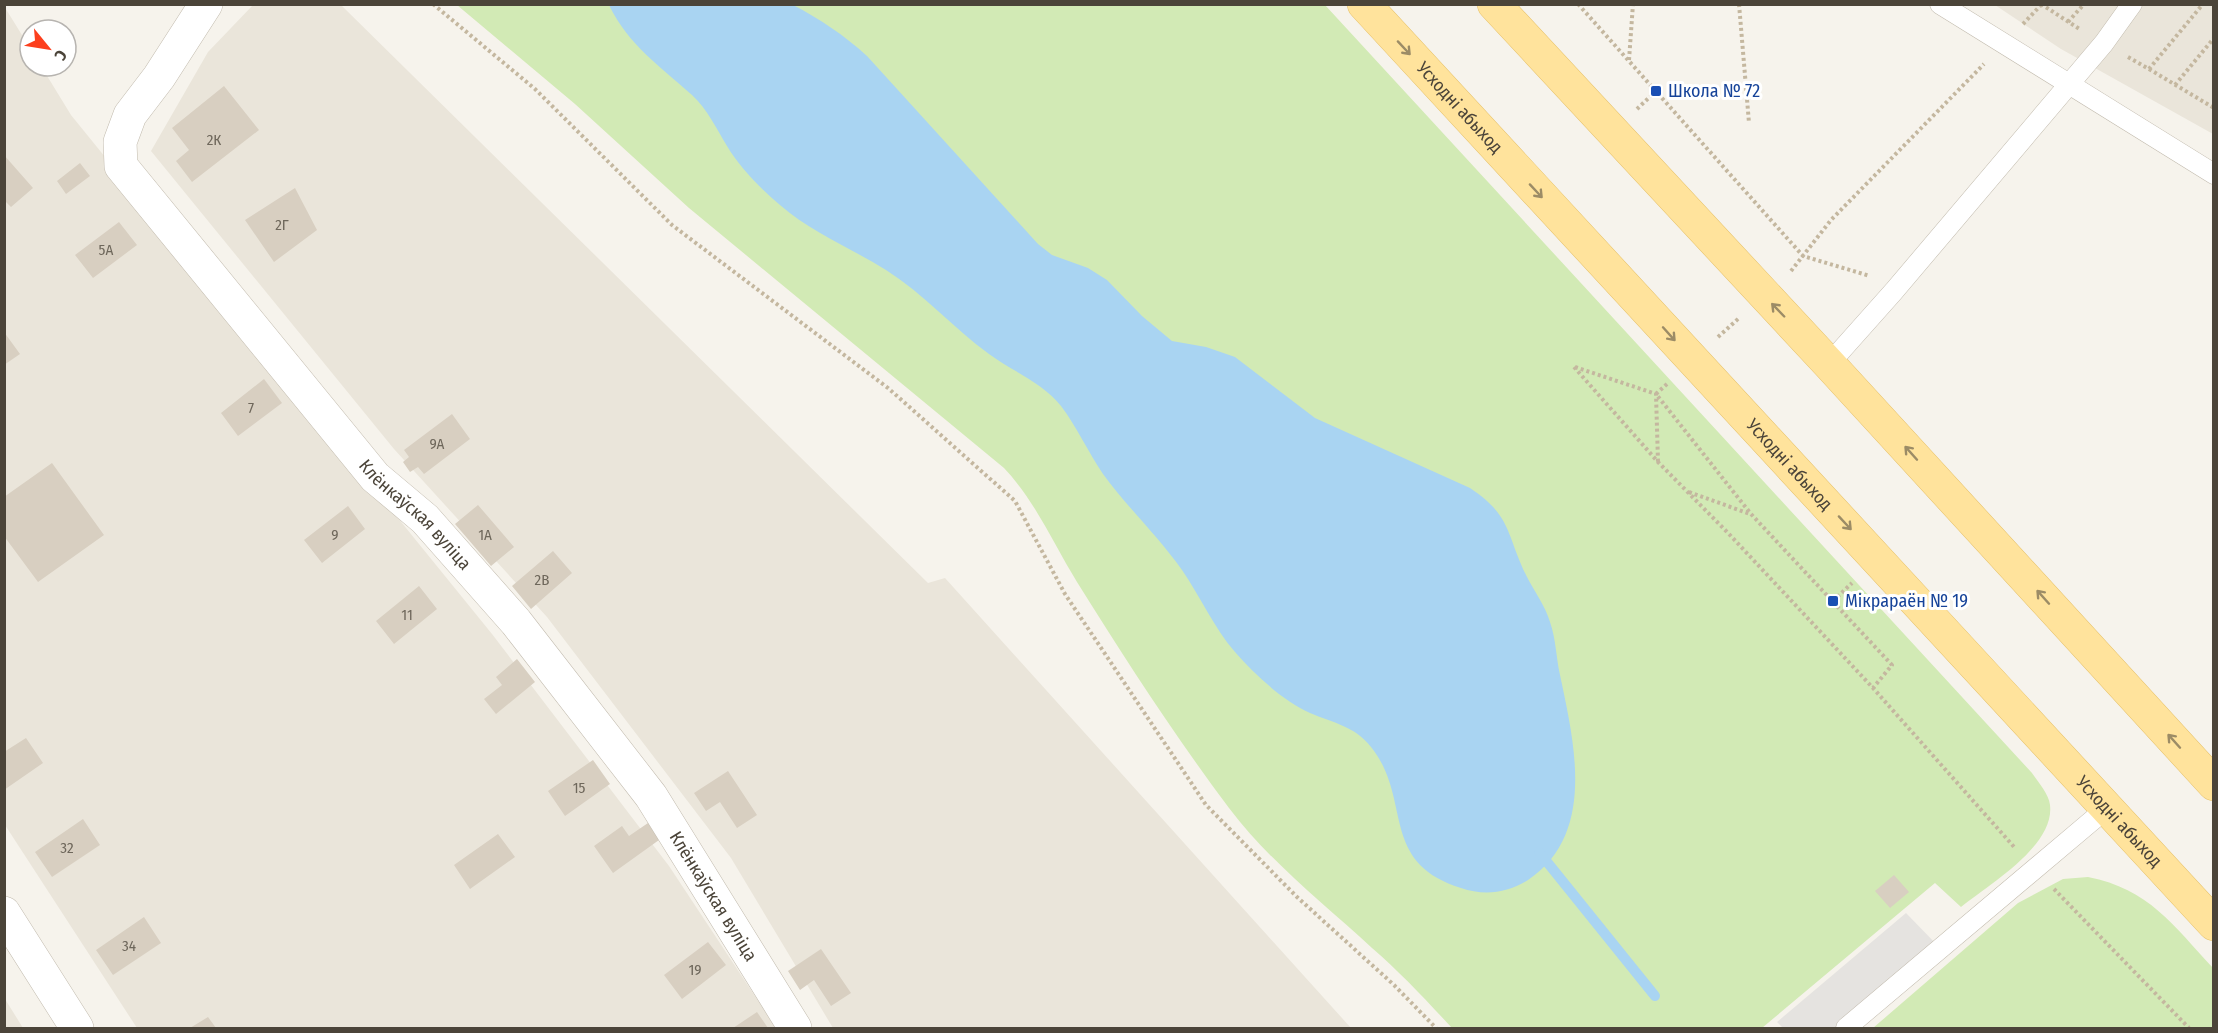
<svg xmlns="http://www.w3.org/2000/svg" width="2218" height="1033" font-family="'Fira Sans Condensed',sans-serif">
  <style>
    .residential { fill: #eae5da }
    .green { fill: #d2eab5 }
    .parking { fill: #e5e3e0 }
    .water { fill: #a9d4f2 }
    .lines { fill: none; stroke-linecap: round; stroke-linejoin: round }
    .stream { stroke: #a9d4f2; stroke-width: 10 }
    .building { fill: #d8cfc1 }
    .service-casing { stroke: #c2bbae; stroke-width: 21 }
    .minor-casing { stroke: #c2bbae; stroke-width: 34 }
    .primary-casing { stroke: #e6c16a; stroke-width: 34 }
    .path { stroke: #c4b79f; stroke-width: 4; stroke-dasharray: 3 3; stroke-linecap: butt }
    .service { stroke: #fff; stroke-width: 20 }
    .minor { stroke: #fff; stroke-width: 33 }
    .primary { stroke: #ffe39c; stroke-width: 33 }
    .oneway { stroke: #9c8c66 }
    .transit-dot { fill: #1a4fb4; stroke: #fff; stroke-width: 2 }
    .labels { text-anchor: middle; stroke-width: 6; stroke-linejoin: round; paint-order: stroke }
    .number-label { font-size: 15px; fill: #6e675b }
    .transit-label { font-size: 18px; fill: #164399; stroke: #fff; text-anchor: start }
    .street-label { font-size: 18px; fill: #4b4439; stroke: #fff }
  </style>
  <rect width="100%" height="100%" fill="#f6f3ec"/>
  <!-- residential -->
  <path class="residential" d="M 253,5 L 341,5 L 928,583 L 945,578 L 1351,1028 L 833,1028 L 731,858 L 547,617 L 394,449 L 151,151 L 208,52 Z
    M 1995,5 L 2213,5 L 2213,134 L 2061,49 Z
    M 4,6 L 30,48 L 30,66 L 41,66 L 71,115 L 492,634 L 669,866 L 776,1028 L 137,1028 L 5,825 Z
    M 4,999 L 5,999 L 23,1028 L 5,1028 Z"/>
  <!-- green -->
  <path class="green" d="M 457,5 L 1325,5 L 2032,773 C 2038,782 2049,794 2050,805 C 2055,846 1988,885 1961,907 L 1935,883 L 1762,1028 L 1452,1028 C 1426,1000 1401,973 1372,948 C 1323,903 1269,861 1229,808 C 1175,736 1125,659 1077,582 C 1053,543 1036,502 1004,468 L 689,208 L 575,104 Z
    M 2088,877 C 2149,889 2173,925 2213,968 L 2213,1028 L 1873,1028 L 2018,903 L 2063,879 Z"/>
  <!-- parking -->
  <path class="parking" d="M 1906,913 L 1941,949 L 1846,1028 L 1783,1028 L 1777,1022 Z"/>
  <!-- water -->
  <path class="water" d="M 609,5 L 793,5 C 820,19 844,35 867,56 L 1038,244 L 1052,255 L 1088,268 L 1107,280 L 1142,316 L 1172,341 L 1206,347 L 1235,357 L 1315,418 L 1470,488 C 1512,516 1506,534 1526,575 C 1534,591 1545,605 1550,622 C 1556,639 1556,657 1560,675 C 1574,742 1597,834 1528,880 C 1508,893 1484,896 1461,888 C 1378,862 1413,799 1371,747 C 1355,726 1333,723 1310,713 C 1282,700 1255,675 1235,652 C 1214,628 1200,596 1182,570 C 1158,536 1127,507 1103,474 C 1088,452 1077,427 1061,406 C 1043,383 1012,371 989,354 C 953,328 924,294 886,270 C 851,248 812,233 780,205 C 761,189 740,168 727,146 C 716,128 708,110 692,95 C 660,66 629,46 609,5 Z"/>
  <g class="lines">
    <!-- stream -->
    <path class="stream" d="M 1539,852 L 1655,996"/>
  </g>
  <!-- building -->
  <path class="building" d="M 224,86 L 259,130 L 192,182 L 176,161 L 189,150 L 172,128 Z
    M 4,155 L 33,188 L 11,207 L 4,200 Z
    M 80,163 L 90,176 L 66,194 L 57,181 Z
    M 295,188 L 317,230 L 274,262 L 245,220 Z
    M 119,222 L 137,245 L 93,278 L 75,255 Z
    M 4,332 L 20,354 L 4,365 Z
    M 264,379 L 282,403 L 238,436 L 221,413 Z
    M 452,414 L 470,439 L 424,474 L 418,467 L 410,472 L 403,462 L 409,457 L 404,450 Z
    M 52,463 L 104,535 L 38,582 L 4,536 L 4,497 Z
    M 478,505 L 514,547 L 491,566 L 455,524 Z
    M 348,506 L 365,529 L 322,563 L 304,540 Z
    M 553,551 L 572,573 L 531,609 L 512,586 Z
    M 419,586 L 437,609 L 394,644 L 376,621 Z
    M 517,659 L 535,682 L 496,714 L 484,699 L 502,685 L 496,677 Z
    M 26,738 L 43,763 L 4,790 L 4,752 Z
    M 593,760 L 610,784 L 565,816 L 548,791 Z
    M 728,771 L 757,815 L 737,828 L 720,802 L 706,811 L 694,793 Z
    M 83,819 L 100,845 L 52,877 L 35,852 Z
    M 648,823 L 659,840 L 613,873 L 594,846 L 622,826 L 629,836 Z
    M 498,834 L 515,857 L 470,889 L 454,865 Z
    M 1894,875 L 1909,892 L 1890,908 L 1875,891 Z
    M 144,917 L 161,943 L 113,975 L 96,950 Z
    M 708,942 L 726,965 L 682,999 L 664,975 Z
    M 821,949 L 851,993 L 831,1006 L 814,980 L 800,990 L 788,971 Z
    M 757,1012 L 768,1028 L 733,1028 Z
    M 208,1017 L 216,1028 L 190,1028 Z"/>
  <g class="lines">
    <!-- service casing -->
    <g class="service-casing">
      <path id="service" d="M 1940,4 L 2214,174
        M 1829,364 L 1894,291 L 2104,43 L 2132,4
        M 1846,1028 L 2107,808"/>
    </g>
    <!-- minor casing -->
    <g class="minor-casing">
      <g id="minor">
        <path id="s1" d="M 206,4 L 159,77 L 130,115 L 120,142 L 121,166 L 375,477 L 425,519 L 516,622 L 651,796 L 795,1028"/>
        <path d="M 4,913 L 77,1028"/>
      </g>
    </g>
    <!-- primary casing -->
    <g class="primary-casing">
      <g id="primary">
        <path id="s2" d="M 1364,4 L 2214,924"/>
        <path d="M 1494,4 L 1829,364 L 2214,784"/>
      </g>
    </g>
    <!-- path -->
    <path class="path" d="M 433,4 L 535,89 L 672,225 L 888,388 L 1015,501 L 1065,594 L 1206,805 L 1297,897 L 1394,985 L 1436,1028
      M 1578,4 L 1803,256 L 1870,276
      M 1739,4 L 1749,123
      M 2041,4 L 2081,30
      M 2068,22 L 2084,4
      M 2023,24 L 2041,5
      M 2128,57 L 2149,69 L 2203,4
      M 1629,60 L 1633,4
      M 2149,69 L 2214,108
      M 2175,85 L 2214,38
      M 1637,109 L 1656,91
      M 1791,271 L 1831,220 L 1984,64
      M 1718,337 L 1739,318
      M 1574,367 L 1658,462 L 1729,534 L 1873,688 L 2015,848
      M 1575,367 L 1656,394 L 1658,462
      M 1667,384 L 1656,394 L 1751,514 L 1892,665 L 1873,688
      M 1689,492 L 1750,514
      M 1833,601 L 1852,583
      M 2054,889 L 2189,1028"/>
    <!-- service -->
    <use href="#service" class="service"/>
    <!-- minor -->
    <use href="#minor" class="minor"/>
    <!-- primary -->
    <use href="#primary" class="primary"/>
  </g>
  <!-- one-way arrows -->
  <defs><path id="oneway-shaft" d="M-6 0H5M1.5-3L5.5 0L1.5 3" fill="none" stroke-width="1.6" stroke-linecap="round" stroke-linejoin="round" transform="scale(1.5)"/></defs>
  <g class="oneway">
    <use href="#oneway-shaft" transform="translate(1404 48) rotate(47)"/>
    <use href="#oneway-shaft" transform="translate(1536 191) rotate(47)"/>
    <use href="#oneway-shaft" transform="translate(1778 310) rotate(-134)"/>
    <use href="#oneway-shaft" transform="translate(1669 334) rotate(48)"/>
    <use href="#oneway-shaft" transform="translate(1911 453) rotate(-132)"/>
    <use href="#oneway-shaft" transform="translate(1845 523) rotate(47)"/>
    <use href="#oneway-shaft" transform="translate(2043 597) rotate(-132)"/>
    <use href="#oneway-shaft" transform="translate(2174 741) rotate(-132)"/>
  </g>
  <!-- markers -->
  <g class="transit-dot">
    <rect x="1650" y="85" width="12" height="12" rx="3"/>
    <rect x="1827" y="595" width="12" height="12" rx="3"/>
  </g>
  <g class="labels">
    <!-- number labels -->
    <g class="number-label">
      <text x="214" y="145">2К</text>
      <text x="282" y="230">2Г</text>
      <text x="106" y="255">5А</text>
      <text x="251" y="413">7</text>
      <text x="437" y="449">9А</text>
      <text x="335" y="540">9</text>
      <text x="485" y="540">1А</text>
      <text x="542" y="585">2В</text>
      <text x="407" y="620">11</text>
      <text x="579" y="793">15</text>
      <text x="67" y="853">32</text>
      <text x="129" y="951">34</text>
      <text x="695" y="975">19</text>
    </g>
    <!-- transit labels -->
    <g class="transit-label">
      <text x="1668" y="97">Школа № 72</text>
      <text x="1845" y="607">Мікрараён № 19</text>
    </g>
    <!-- street labels -->
    <g class="street-label">
      <text dy="6" stroke="none"><textPath href="#s2" startOffset="141">Усходні абыход</textPath></text>
      <text dy="6" stroke="none"><textPath href="#s2" startOffset="627">Усходні абыход</textPath></text>
      <text dy="6" stroke="none"><textPath href="#s1" startOffset="644">Клёнкаўская вуліца</textPath></text>
      <text dy="6" stroke="none"><textPath href="#s2" startOffset="1113">Усходні абыход</textPath></text>
      <text dy="6" stroke="none"><textPath href="#s1" startOffset="1130">Клёнкаўская вуліца</textPath></text>
    </g>
  </g>
  <!-- border -->
  <rect width="2218" height="1033" fill="none" stroke="#4b4439" stroke-width="12"/>
  <!-- north arrow -->
  <g transform="translate(48 48) rotate(120)"><circle r="28" fill="#ffffff" stroke="#b7b4b0" stroke-width="1.5"/>
  <path d="M0-4.5L10 22L0 15L-10 22Z" fill="#fc3f1d"/>
  <text y="-9" font-size="16" font-weight="bold" text-anchor="middle" fill="#4b4439">С</text>
  </g>
</svg>
